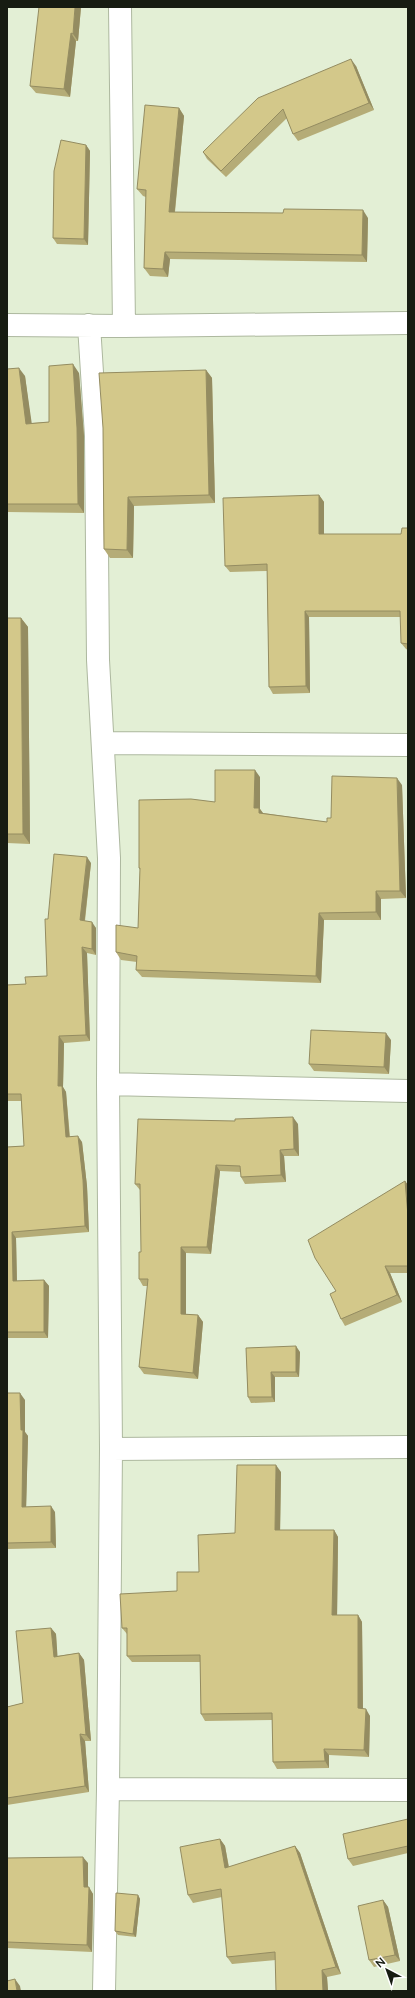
<svg xmlns="http://www.w3.org/2000/svg" width="415" height="1998" font-family="Lato,sans-serif">
  <style>
    .lines { fill: none; stroke-linecap: round; stroke-linejoin: round }
    .street-casing { stroke: #adb89f; stroke-width: 24 }
    .street { stroke: #fff; stroke-width: 22 }
    .wall { fill: #b5ac77 }
    .shaded-wall { fill: #948c61 }
    .building { fill: #d3c88a; stroke: #948c61 }
  </style>
  <rect width="100%" height="100%" fill="#e3efd5"/>
  <g class="lines">
    <!-- street casing -->
    <g class="street-casing">
      <path id="street" d="M 120,7 L 124,326
        M 7,325 L 124,326 L 408,323
        M 89,325 L 96,436 L 98,660 L 109,858 L 108,1084 L 111,1449 L 108,1789 L 104,1991
        M 103,743 L 408,745
        M 108,1084 L 408,1091
        M 111,1449 L 408,1447
        M 108,1789 L 408,1790"/>
    </g>
    <!-- street -->
    <use href="#street" class="street"/>
  </g>
  <!-- wall -->
  <path class="wall" d="M 81,7 L 78,41 L 76,41 L 70,97 L 36,93 L 30,86 Z
    M 356,66 L 374,110 L 298,141 L 293,134 L 287,118 L 226,177 L 207,159 L 203,152 Z
    M 179,108 L 184,116 L 175,212 L 368,218 L 367,262 L 170,259 L 168,277 L 150,276 L 144,268 L 146,197 L 143,196 L 137,189 Z
    M 86,145 L 90,151 L 88,245 L 57,244 L 53,238 Z
    M 7,369 L 25,376 L 31,423 L 49,422 L 79,373 L 84,436 L 84,513 L 7,512 Z
    M 206,370 L 212,378 L 215,503 L 134,506 L 133,558 L 110,558 L 104,549 L 103,428 Z
    M 319,495 L 324,502 L 324,534 L 401,534 L 408,528 L 408,650 L 406,649 L 401,643 L 401,617 L 309,617 L 310,693 L 273,694 L 269,687 L 267,571 L 230,572 L 225,566 Z
    M 7,618 L 21,618 L 28,627 L 30,844 L 7,843 Z
    M 260,777 L 260,809 L 263,813 L 327,822 L 331,818 L 402,785 L 406,898 L 381,899 L 381,920 L 324,920 L 321,983 L 142,977 L 136,970 L 137,962 L 121,960 L 116,952 L 138,928 L 140,870 L 139,868 L 215,802 Z
    M 91,863 L 85,921 L 96,928 L 96,955 L 87,953 L 90,1041 L 64,1043 L 63,1087 L 66,1092 L 70,1137 L 82,1142 L 87,1186 L 89,1232 L 16,1238 L 17,1281 L 44,1280 L 49,1286 L 48,1338 L 7,1338 L 7,1147 L 24,1146 L 21,1101 L 7,1101 L 7,985 L 26,984 L 47,976 L 48,919 Z
    M 391,1040 L 389,1074 L 314,1071 L 309,1064 Z
    M 298,1124 L 299,1156 L 284,1156 L 286,1182 L 245,1184 L 241,1177 L 241,1172 L 220,1171 L 211,1254 L 186,1253 L 186,1314 L 198,1315 L 203,1322 L 198,1379 L 144,1374 L 139,1367 L 148,1286 L 143,1286 L 139,1279 L 141,1252 L 141,1190 L 140,1190 L 135,1184 Z
    M 405,1181 L 408,1185 L 408,1273 L 390,1273 L 402,1302 L 345,1326 L 341,1319 L 336,1291 Z
    M 246,1348 L 300,1352 L 299,1377 L 275,1377 L 275,1402 L 251,1403 L 248,1397 Z
    M 7,1393 L 25,1400 L 25,1432 L 28,1436 L 26,1507 L 55,1512 L 56,1548 L 7,1549 Z
    M 281,1472 L 280,1530 L 334,1530 L 338,1537 L 337,1615 L 358,1615 L 362,1622 L 363,1709 L 370,1716 L 369,1757 L 329,1755 L 329,1768 L 277,1769 L 273,1762 L 272,1720 L 205,1721 L 201,1714 L 200,1662 L 132,1662 L 127,1656 L 127,1634 L 122,1628 L 177,1591 L 199,1572 L 235,1533 Z
    M 51,1628 L 56,1634 L 57,1656 L 79,1653 L 84,1660 L 91,1741 L 85,1741 L 89,1792 L 7,1805 L 7,1707 L 23,1703 Z
    M 408,1819 L 408,1853 L 353,1866 L 348,1859 Z
    M 220,1839 L 225,1846 L 229,1867 L 295,1846 L 300,1853 L 341,1974 L 327,1977 L 328,1991 L 276,1991 L 276,1960 L 232,1964 L 227,1957 L 222,1897 L 193,1903 L 188,1895 Z
    M 7,1858 L 88,1863 L 88,1887 L 93,1894 L 92,1952 L 7,1948 Z
    M 138,1895 L 140,1899 L 136,1937 L 118,1935 L 115,1931 Z
    M 383,1900 L 388,1907 L 400,1961 L 374,1967 L 369,1960 Z"/>
  <!-- shaded-wall -->
  <path class="shaded-wall" d="M 75,7 L 81,7 L 78,41 L 73,34 Z
    M 71,33 L 76,41 L 70,97 L 64,89 Z
    M 351,59 L 356,66 L 374,110 L 369,103 Z
    M 179,108 L 184,116 L 174,219 L 169,212 Z
    M 86,145 L 90,151 L 88,245 L 84,239 Z
    M 363,210 L 368,218 L 367,262 L 362,255 Z
    M 165,252 L 170,259 L 168,277 L 163,269 Z
    M 73,364 L 79,373 L 84,436 L 84,513 L 78,504 Z
    M 19,368 L 25,376 L 33,432 L 26,424 Z
    M 206,370 L 212,378 L 215,503 L 209,495 Z
    M 319,495 L 324,502 L 324,540 L 319,534 Z
    M 128,497 L 134,506 L 133,558 L 127,550 Z
    M 305,611 L 309,617 L 310,693 L 306,686 Z
    M 21,618 L 28,627 L 30,844 L 23,834 Z
    M 255,770 L 260,777 L 260,809 L 265,816 L 264,820 L 254,808 Z
    M 397,778 L 402,785 L 406,898 L 400,891 Z
    M 87,857 L 91,863 L 84,926 L 80,920 Z
    M 376,891 L 381,899 L 381,920 L 376,912 Z
    M 319,913 L 324,920 L 321,983 L 316,976 Z
    M 92,922 L 96,928 L 96,955 L 92,949 Z
    M 82,947 L 87,953 L 90,1041 L 86,1035 Z
    M 386,1033 L 391,1040 L 389,1074 L 384,1067 Z
    M 59,1036 L 64,1043 L 63,1087 L 66,1092 L 70,1144 L 66,1137 L 58,1086 Z
    M 293,1117 L 298,1124 L 299,1156 L 294,1149 Z
    M 78,1136 L 82,1142 L 87,1186 L 89,1232 L 85,1226 Z
    M 280,1150 L 284,1156 L 286,1182 L 281,1175 Z
    M 216,1165 L 220,1171 L 211,1254 L 207,1247 Z
    M 405,1181 L 408,1185 L 408,1216 Z
    M 12,1232 L 16,1238 L 17,1287 L 13,1281 Z
    M 181,1247 L 186,1253 L 186,1320 L 181,1314 Z
    M 385,1266 L 390,1273 L 402,1302 L 397,1295 Z
    M 44,1280 L 49,1286 L 48,1338 L 44,1332 Z
    M 198,1315 L 203,1322 L 198,1379 L 193,1373 Z
    M 296,1346 L 300,1352 L 299,1377 L 296,1372 Z
    M 271,1372 L 275,1377 L 275,1402 L 272,1397 Z
    M 20,1393 L 25,1400 L 25,1432 L 28,1436 L 26,1513 L 22,1507 Z
    M 276,1465 L 281,1472 L 280,1537 L 275,1530 Z
    M 51,1506 L 55,1512 L 56,1548 L 51,1542 Z
    M 334,1530 L 338,1537 L 337,1622 L 332,1615 Z
    M 358,1615 L 362,1622 L 363,1715 L 358,1708 Z
    M 51,1628 L 56,1634 L 58,1663 L 54,1657 Z
    M 79,1653 L 84,1660 L 91,1741 L 86,1735 Z
    M 366,1709 L 370,1716 L 369,1757 L 364,1750 Z
    M 80,1734 L 85,1741 L 89,1792 L 85,1786 Z
    M 324,1749 L 329,1755 L 329,1768 L 325,1761 Z
    M 220,1839 L 225,1846 L 230,1875 L 225,1868 Z
    M 295,1846 L 300,1853 L 341,1974 L 336,1967 Z
    M 83,1857 L 88,1863 L 88,1893 L 84,1887 Z
    M 89,1887 L 93,1894 L 92,1952 L 87,1945 Z
    M 138,1895 L 140,1899 L 136,1937 L 133,1934 Z
    M 383,1900 L 388,1907 L 400,1961 L 395,1955 Z
    M 322,1970 L 327,1977 L 328,1991 L 323,1991 Z
    M 15,1979 L 20,1986 L 21,1991 L 17,1991 Z"/>
  <!-- building -->
  <path class="building" d="M 39,7 L 75,7 L 73,34 L 71,33 L 64,89 L 30,86 Z
    M 351,59 L 369,103 L 293,134 L 283,109 L 221,171 L 203,152 L 258,98 Z
    M 145,105 L 179,108 L 169,212 L 283,213 L 284,209 L 363,210 L 362,255 L 165,252 L 163,269 L 144,268 L 146,190 L 137,189 Z
    M 61,140 L 86,145 L 84,239 L 53,238 L 54,171 Z
    M 73,364 L 77,428 L 78,504 L 7,504 L 7,369 L 19,368 L 26,424 L 49,422 L 49,366 Z
    M 206,370 L 209,495 L 128,497 L 127,550 L 104,549 L 103,428 L 99,373 Z
    M 319,495 L 319,534 L 401,534 L 402,528 L 408,528 L 408,644 L 401,643 L 400,611 L 305,611 L 306,686 L 269,687 L 267,564 L 225,566 L 223,498 Z
    M 7,618 L 21,618 L 23,834 L 7,834 Z
    M 215,770 L 255,770 L 254,808 L 259,808 L 259,813 L 327,822 L 327,818 L 331,818 L 332,776 L 397,778 L 400,891 L 376,891 L 376,912 L 319,913 L 316,976 L 136,970 L 137,956 L 116,952 L 116,925 L 138,928 L 140,868 L 139,868 L 139,800 L 191,799 L 215,802 Z
    M 54,854 L 87,857 L 80,920 L 92,922 L 92,949 L 82,947 L 86,1035 L 59,1036 L 58,1086 L 62,1086 L 66,1137 L 78,1136 L 83,1180 L 85,1226 L 12,1232 L 13,1281 L 44,1280 L 44,1332 L 7,1332 L 7,1147 L 24,1146 L 21,1094 L 7,1094 L 7,985 L 26,984 L 25,977 L 47,976 L 45,919 L 48,919 Z
    M 311,1030 L 386,1033 L 384,1067 L 309,1064 Z
    M 293,1117 L 294,1149 L 280,1150 L 281,1175 L 241,1177 L 240,1166 L 216,1165 L 207,1247 L 181,1247 L 181,1314 L 198,1315 L 193,1373 L 139,1367 L 148,1279 L 139,1279 L 139,1252 L 141,1252 L 140,1184 L 135,1184 L 138,1119 L 235,1121 L 235,1119 Z
    M 405,1181 L 408,1216 L 408,1266 L 385,1266 L 397,1295 L 341,1319 L 330,1294 L 336,1291 L 315,1258 L 308,1240 Z
    M 296,1346 L 296,1372 L 271,1372 L 272,1397 L 248,1397 L 246,1348 Z
    M 7,1393 L 20,1393 L 21,1430 L 23,1430 L 22,1507 L 51,1506 L 51,1542 L 7,1543 Z
    M 237,1465 L 276,1465 L 275,1530 L 334,1530 L 332,1615 L 358,1615 L 358,1708 L 366,1709 L 364,1750 L 324,1749 L 325,1761 L 273,1762 L 272,1713 L 201,1714 L 200,1655 L 127,1656 L 127,1628 L 122,1628 L 120,1594 L 177,1591 L 177,1572 L 199,1572 L 198,1535 L 235,1533 Z
    M 51,1628 L 54,1657 L 79,1653 L 86,1735 L 80,1734 L 85,1786 L 7,1798 L 7,1707 L 23,1703 L 16,1631 Z
    M 408,1819 L 408,1846 L 348,1859 L 343,1834 Z
    M 220,1839 L 225,1868 L 295,1846 L 336,1967 L 322,1970 L 323,1991 L 276,1991 L 275,1952 L 227,1957 L 221,1889 L 188,1895 L 180,1847 Z
    M 83,1857 L 84,1887 L 89,1887 L 87,1945 L 7,1942 L 7,1858 Z
    M 116,1893 L 138,1895 L 133,1934 L 115,1931 Z
    M 383,1900 L 395,1955 L 369,1960 L 358,1906 Z
    M 15,1979 L 17,1991 L 7,1991 L 7,1981 Z"/>
  <!-- border -->
  <rect width="415" height="1998" fill="none" stroke="#171c12" stroke-width="16"/>
  <!-- north arrow -->
  <g transform="translate(387 1970) rotate(319)" stroke="#ffffff" stroke-width="3" paint-order="stroke">
  <path d="M0-3L7 15L0 10L-7 15Z" fill="#171c12"/>
  <text y="-6" font-size="11" font-weight="bold" text-anchor="middle" fill="#171c12">N</text>
  </g>
</svg>
